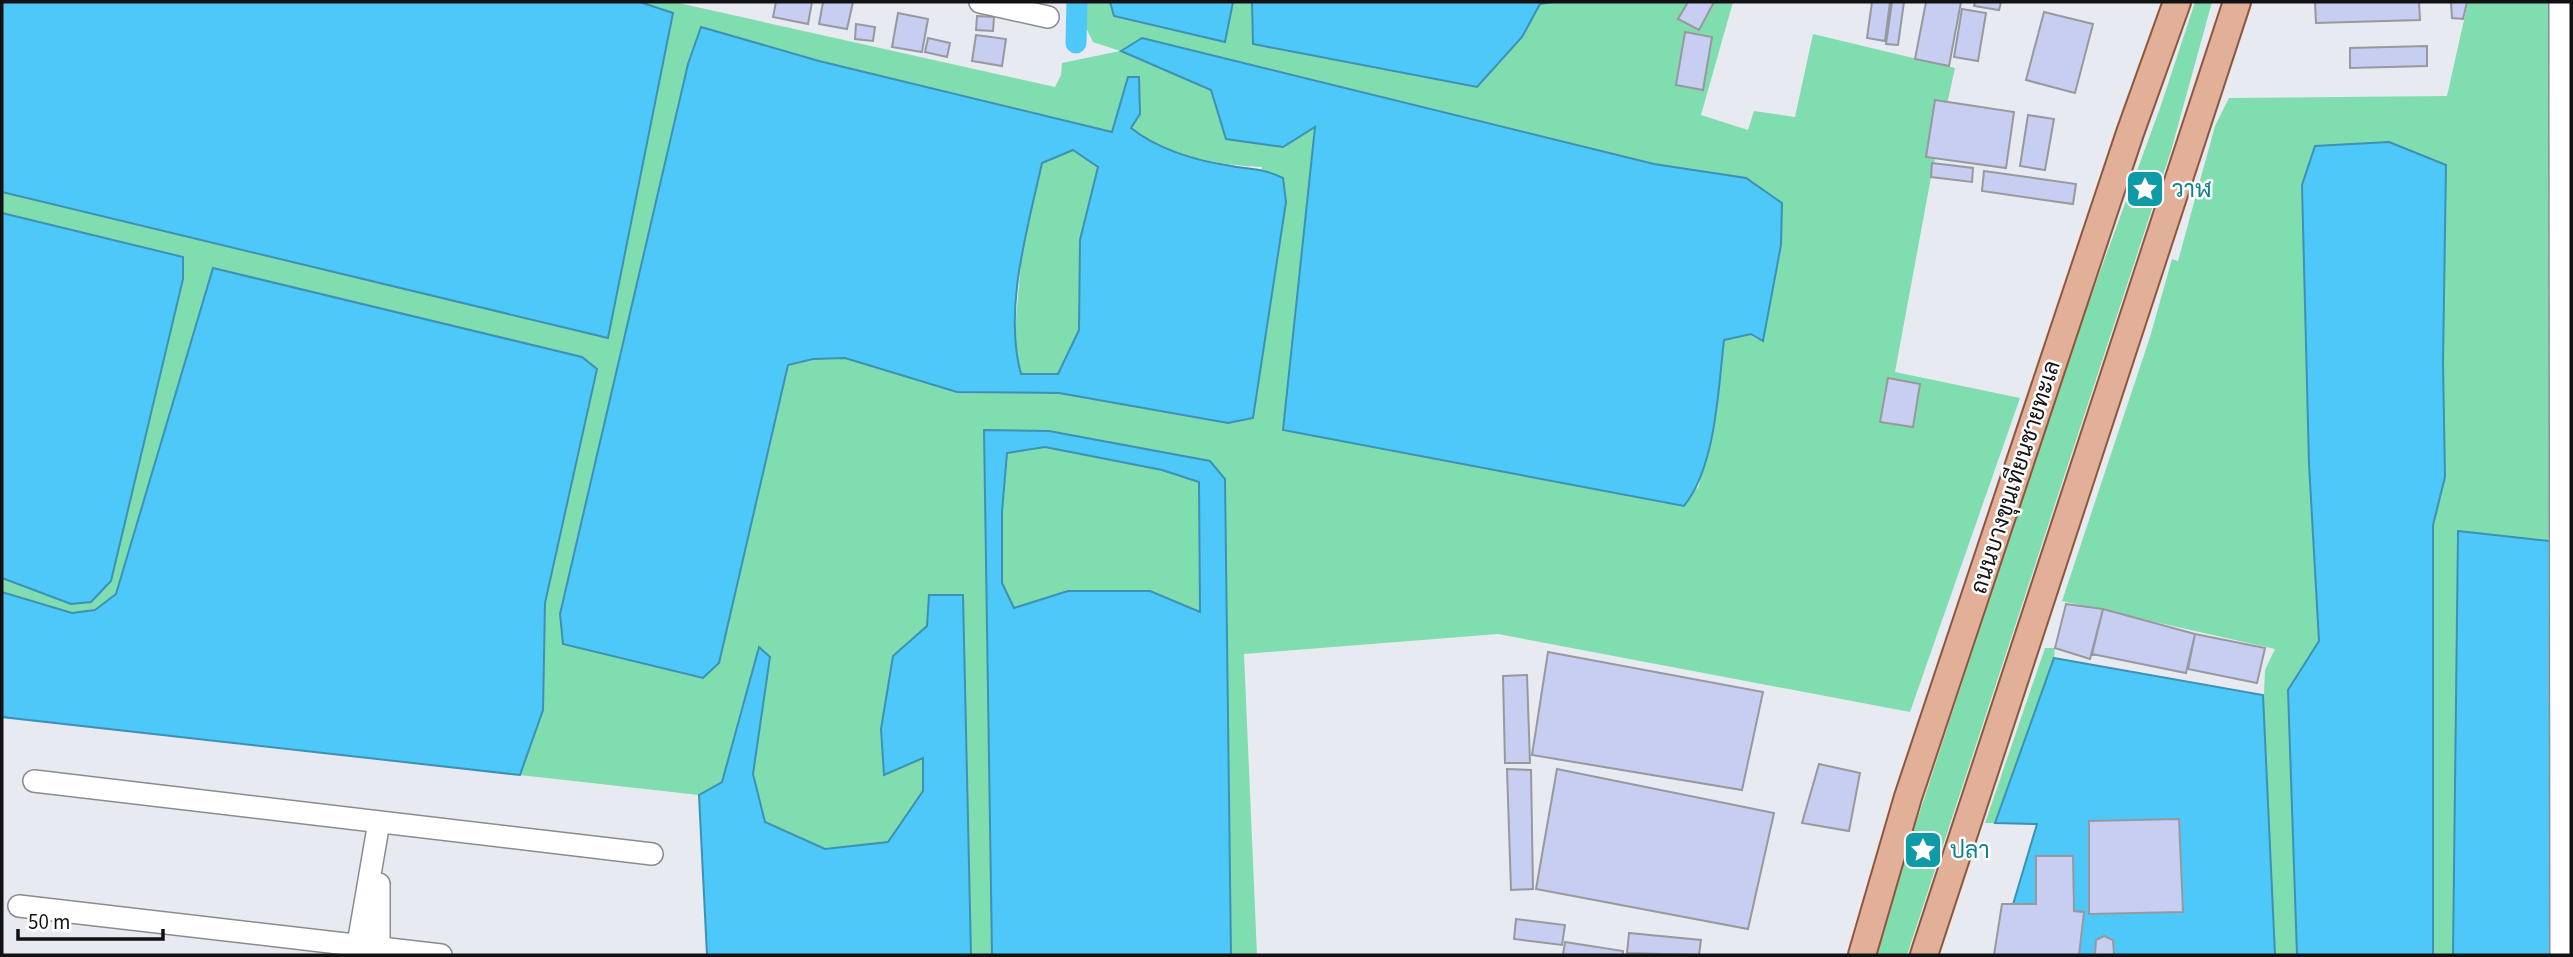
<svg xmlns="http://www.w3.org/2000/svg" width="2573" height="957" font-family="'Source Sans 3',Sarabun,sans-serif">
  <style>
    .green { fill: #80ddb0; fill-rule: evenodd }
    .water { fill: #4ec8f8; stroke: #3c91b4; stroke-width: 2; fill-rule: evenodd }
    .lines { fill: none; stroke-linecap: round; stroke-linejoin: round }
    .canal { stroke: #4ec8f8; stroke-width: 21 }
    .building { fill: #c7cef2; stroke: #97999f; stroke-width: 2 }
    .minor-casing { stroke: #8a8b92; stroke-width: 24 }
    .major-casing { stroke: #8d573d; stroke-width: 30 }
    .minor { stroke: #fff; stroke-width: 21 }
    .major { stroke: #e2b098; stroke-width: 26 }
    .labels { text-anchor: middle; stroke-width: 5; stroke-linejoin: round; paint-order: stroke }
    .culture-label { font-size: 23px; fill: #0d838f; stroke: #fff; text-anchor: start }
    .street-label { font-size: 23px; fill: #121214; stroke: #fff }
  </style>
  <rect width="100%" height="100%" fill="#e8eaf1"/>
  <!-- green -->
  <path class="green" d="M 640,2 L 674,2 L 1055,87 L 1061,75 L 1062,63 L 1120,51 L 1093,42 L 1085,26 L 1085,2 L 1110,2 L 1114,16 L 1224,42 L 1233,2 L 1252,2 L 1253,44 L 1310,53 L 1522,37 L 1540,4 L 1553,2 L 1733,2 L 1701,115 L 1748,130 L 1754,111 L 1795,117 L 1813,34 L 1955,68 L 1931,177 L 1895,372 L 2020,398 L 1910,712 L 1498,634 L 1244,654 L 1257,955 L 1231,955 L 1225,480 L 1210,461 L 984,430 L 992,955 L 971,955 L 962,595 L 893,656 L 885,775 L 923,758 L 923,791 L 888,842 L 825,849 L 765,822 L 753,774 L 770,657 L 758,648 L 722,782 L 699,795 L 520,775 L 543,710 L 545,603 L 597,370 L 213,269 L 116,594 L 95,610 L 72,613 L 2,592 L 2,578 L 71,604 L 183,279 L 183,257 L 2,213 L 2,192 L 608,338 L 673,13 ZM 701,27 L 819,61 L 1113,132 L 1128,77 L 1131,128 C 1167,156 1217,165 1262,167 L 1228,423 L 1059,393 L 957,392 L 845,358 L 813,359 L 788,366 ZM 1142,38 L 1654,164 L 1746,178 L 1762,341 L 1751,334 L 1724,340 L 1715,414 L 1698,489 L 1315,126 L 1226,139 L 1211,90 L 1122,52 Z
    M 2195,2 L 2212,2 L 2171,151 L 1907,955 L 1873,955 L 2068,359 L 2160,108 Z
    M 2468,2 L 2552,2 L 2557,542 L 2458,532 L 2453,955 L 2433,955 L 2433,525 L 2445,477 L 2443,363 L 2302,185 L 2309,464 L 2319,641 L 2288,690 L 2297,955 L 2275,955 L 2263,717 L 2265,670 L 2275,649 L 2062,601 L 2150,337 L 2172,259 L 2178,261 L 2215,126 L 2229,98 L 2447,96 Z
    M 1074,150 L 1098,167 L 1080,240 L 1079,330 L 1058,374 L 1021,374 L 1014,341 L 1022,251 L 1042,162 Z
    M 1045,447 L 1162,470 L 1199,482 L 1200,612 L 1150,591 L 1068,591 L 1014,608 L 1002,583 L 1002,512 L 1007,453 Z
    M 2045,648 L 2055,648 L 2054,658 L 1995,823 L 1985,823 Z"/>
  <!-- water -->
  <path class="water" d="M 2,2 L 640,2 L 673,13 L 608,338 L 2,192 Z
    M 1110,2 L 1233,2 L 1225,42 L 1114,16 Z
    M 1252,2 L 1553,2 L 1540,4 L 1522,37 L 1477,87 L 1253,44 Z
    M 701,27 L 819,61 L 1112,132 L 1128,77 L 1139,77 L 1140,114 L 1131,128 C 1156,148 1193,160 1226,165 C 1250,170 1260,167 1283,178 L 1286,202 L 1253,418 L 1228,423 L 1059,393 L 957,392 L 845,358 L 813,359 L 788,365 L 719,663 L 703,678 L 563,644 L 560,614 L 688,64 ZM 1073,150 L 1098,167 L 1080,240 L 1079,330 L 1058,374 L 1021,374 C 1003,309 1028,227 1042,163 Z
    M 1142,38 L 1654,164 L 1746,178 L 1782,203 L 1781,245 L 1763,341 L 1751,334 L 1724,340 C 1718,391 1716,466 1684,506 L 1283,430 L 1315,127 L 1283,147 L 1226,139 L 1211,90 L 1121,51 Z
    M 2389,142 L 2446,165 L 2443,363 L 2445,477 L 2433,525 L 2433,955 L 2297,955 L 2288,690 L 2319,641 L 2309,464 L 2302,185 L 2315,146 Z
    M 2,213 L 183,257 L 183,279 L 111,581 L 91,602 L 71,604 L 2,578 Z
    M 213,268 L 582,357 L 597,369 L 545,603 L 543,710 L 520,775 L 2,717 L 2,592 L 72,613 L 95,610 L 116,594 Z
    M 984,430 L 1049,431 L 1210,461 L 1225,479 L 1231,955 L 992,955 ZM 1045,447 L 1162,470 L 1199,482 L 1200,612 L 1150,591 L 1068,591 L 1014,608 L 1002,583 L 1002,512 L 1007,453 Z
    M 2458,531 L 2557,542 L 2551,955 L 2453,955 Z
    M 929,595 L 963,595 L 971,955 L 707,955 L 699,795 L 722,782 L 759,647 L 770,657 L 753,774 L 765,822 L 825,849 L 888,842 L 923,791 L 923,758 L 884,775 L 881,729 L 893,656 L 927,626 Z
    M 2054,658 L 2263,695 L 2275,955 L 1998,955 L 2037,824 L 1995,823 Z"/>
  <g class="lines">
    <!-- canal -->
    <path class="canal" d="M 1076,43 L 1077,2"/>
  </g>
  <!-- building -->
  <path class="building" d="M 776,2 L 812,2 L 808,24 L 773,17 Z
    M 823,2 L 853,2 L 847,29 L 819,24 Z
    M 1688,2 L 1714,2 L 1699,30 L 1678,19 Z
    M 1872,2 L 1890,2 L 1885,41 L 1867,38 Z
    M 1892,2 L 1904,2 L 1898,45 L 1886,44 Z
    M 1926,2 L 1961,2 L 1949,66 L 1915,59 Z
    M 1975,2 L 2001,2 L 1999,10 L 1974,6 Z
    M 2315,2 L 2419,2 L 2420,20 L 2316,23 Z
    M 2451,2 L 2467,2 L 2463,19 L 2452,18 Z
    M 1962,9 L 1986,13 L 1978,61 L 1954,57 Z
    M 2044,12 L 2093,24 L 2075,93 L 2026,80 Z
    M 898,13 L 928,19 L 922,52 L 892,47 Z
    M 977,16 L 994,17 L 993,31 L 976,30 Z
    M 856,24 L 875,27 L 873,41 L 855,39 Z
    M 1685,32 L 1712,37 L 1703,90 L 1676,85 Z
    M 976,35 L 1006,39 L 1002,66 L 972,61 Z
    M 928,38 L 950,43 L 947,57 L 925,52 Z
    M 2427,46 L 2427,66 L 2350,68 L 2350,48 Z
    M 1935,100 L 2014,112 L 2006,168 L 1926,157 Z
    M 2028,115 L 2054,119 L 2045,170 L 2020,166 Z
    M 1932,163 L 1973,168 L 1972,182 L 1931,177 Z
    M 1984,171 L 2076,184 L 2073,204 L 1982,191 Z
    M 1888,378 L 1920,384 L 1913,427 L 1880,422 Z
    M 2066,604 L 2103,609 L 2090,659 L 2055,648 Z
    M 2103,609 L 2195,634 L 2186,673 L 2092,654 Z
    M 2195,634 L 2265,648 L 2257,683 L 2188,669 Z
    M 1548,652 L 1763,692 L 1742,790 L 1532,755 Z
    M 1527,675 L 1530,763 L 1505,763 L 1503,676 Z
    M 1819,764 L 1860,773 L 1849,831 L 1802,823 Z
    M 1507,769 L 1531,770 L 1533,889 L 1511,890 Z
    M 1557,769 L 1774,813 L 1748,929 L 1536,889 Z
    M 2179,819 L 2183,912 L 2089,914 L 2089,821 Z
    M 2036,856 L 2073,856 L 2074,911 L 2084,912 L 2079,955 L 1994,955 L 2002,904 L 2036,904 Z
    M 1516,919 L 1565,925 L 1562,945 L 1514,939 Z
    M 1629,933 L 1701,940 L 1699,955 L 1627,953 Z
    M 2104,936 L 2113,940 L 2114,955 L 2095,955 L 2096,940 Z
    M 1565,942 L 1623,951 L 1623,955 L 1563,955 Z"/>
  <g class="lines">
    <!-- minor casing -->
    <g class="minor-casing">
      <path id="minor" d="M 980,2 L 1048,17
        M 2560,2 L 2561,955
        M 34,781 L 652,854
        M 379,884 L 379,955
        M 19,906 L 441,955
        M 359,955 L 358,944 L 379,822"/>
    </g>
    <!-- major casing -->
    <g class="major-casing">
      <path id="major" d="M 1862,955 L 1908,797 L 2130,133 L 2177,2
        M 1924,955 L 2237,2"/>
    </g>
    <!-- minor -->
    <use href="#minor" class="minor"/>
    <!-- major -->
    <use href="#major" class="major"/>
  </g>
  <!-- icons -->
  <defs>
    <g id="sight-square" transform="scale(2.0125)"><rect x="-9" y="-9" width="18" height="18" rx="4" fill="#0f9aa8" stroke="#fff"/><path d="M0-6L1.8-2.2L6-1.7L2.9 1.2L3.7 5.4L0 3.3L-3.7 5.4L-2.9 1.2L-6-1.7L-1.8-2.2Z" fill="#fff"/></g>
  </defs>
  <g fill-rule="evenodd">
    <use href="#sight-square" x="2145" y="189"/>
    <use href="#sight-square" x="1923" y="850"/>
  </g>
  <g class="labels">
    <!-- culture labels -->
    <g class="culture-label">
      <text x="2172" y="197">วาฬ</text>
      <text x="1950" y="858">ปลา</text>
    </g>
    <!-- street labels -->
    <g class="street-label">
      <text transform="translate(2015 477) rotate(-72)" y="8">ถนนบางขุนเทียนชายทะเล</text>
    </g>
  </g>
  <!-- border -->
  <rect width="2573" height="957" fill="none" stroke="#121214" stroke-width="7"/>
  <!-- scale -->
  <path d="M18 929v10h145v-10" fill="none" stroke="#121214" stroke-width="3.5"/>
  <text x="28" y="929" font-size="21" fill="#121214" stroke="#ffffff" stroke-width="5" paint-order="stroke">50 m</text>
</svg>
